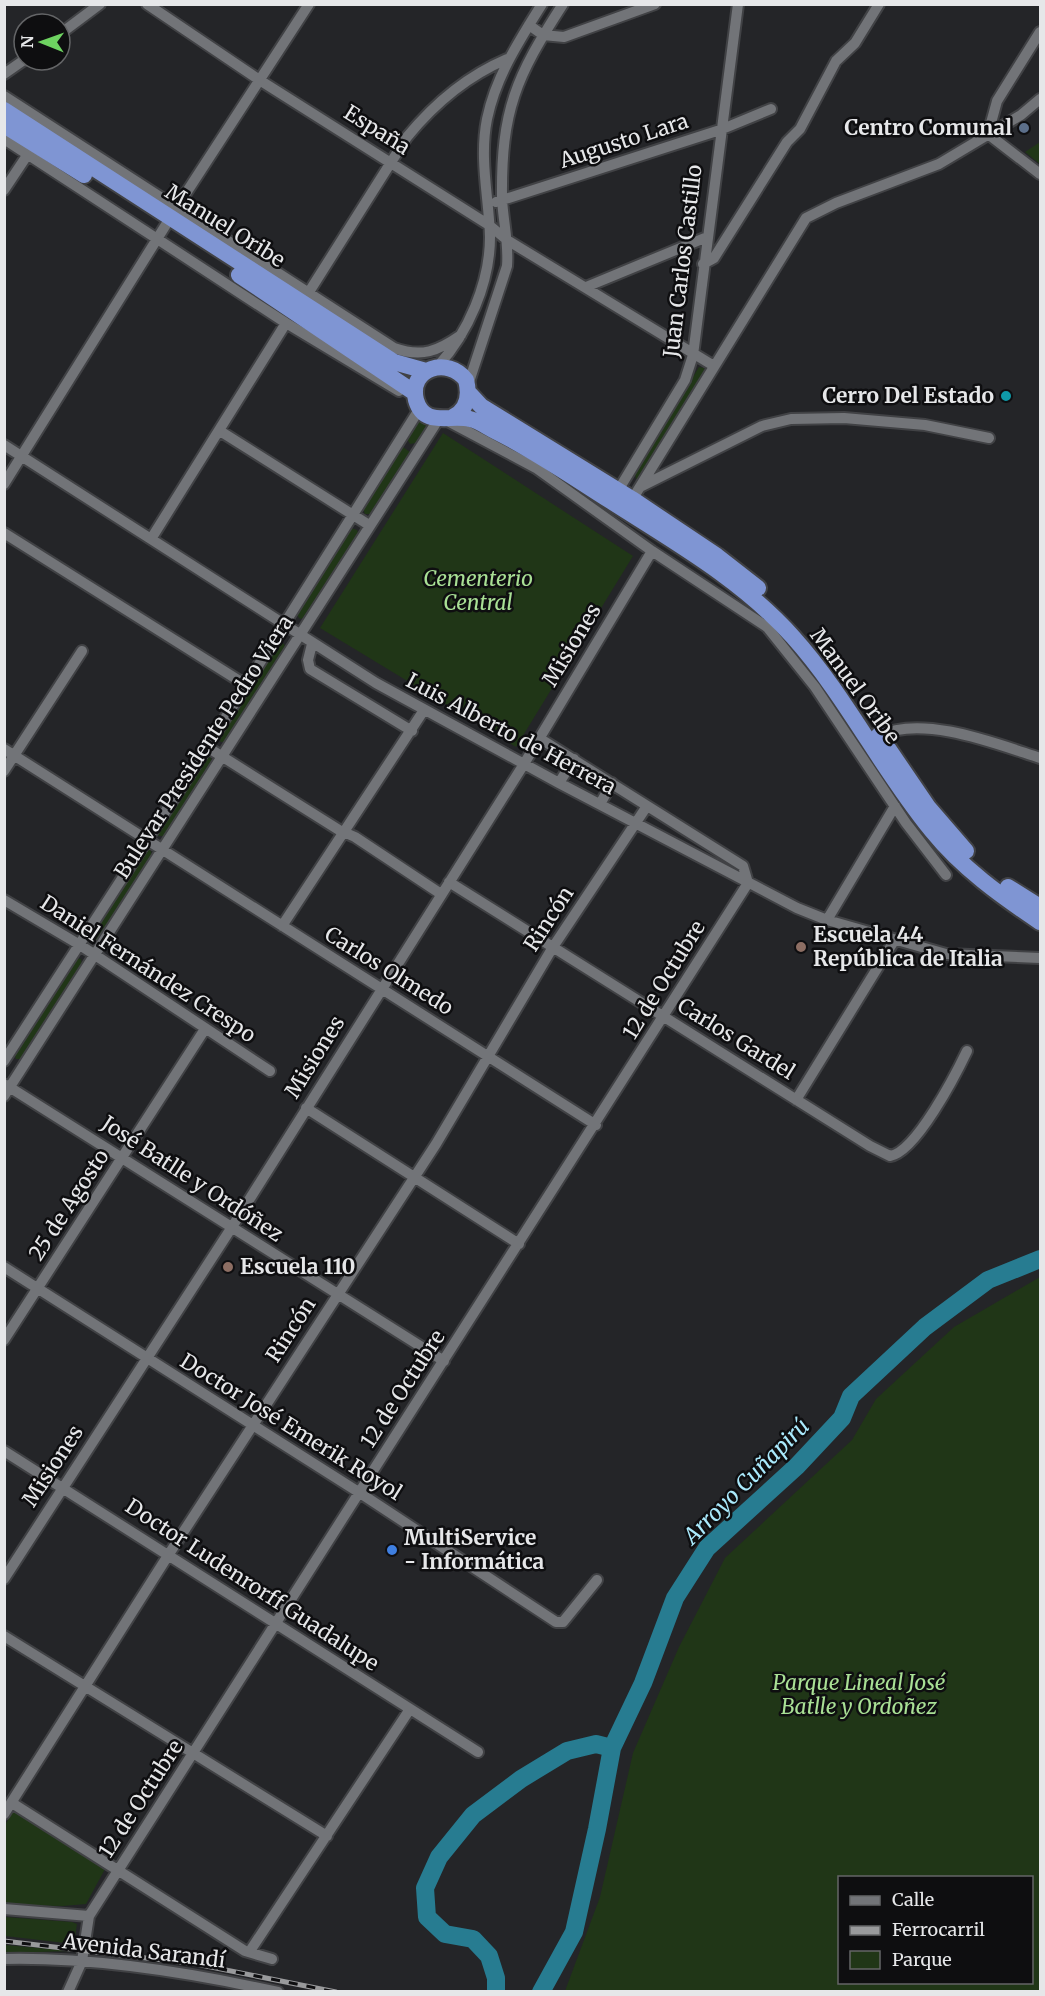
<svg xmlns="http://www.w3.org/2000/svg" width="1045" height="1996" font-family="Merriweather,serif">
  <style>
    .green { fill: #203617; fill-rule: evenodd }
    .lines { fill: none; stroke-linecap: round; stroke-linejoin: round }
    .river { stroke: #277c91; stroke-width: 18 }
    .minor-casing { stroke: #414245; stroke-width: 14 }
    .highway-casing { stroke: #414245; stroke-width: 20 }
    .minor { stroke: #727478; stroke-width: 10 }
    .highway { stroke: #7f95d3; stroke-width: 16 }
    .rail-casing { stroke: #999a9c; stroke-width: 5 }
    .rail { stroke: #0e0e10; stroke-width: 3; stroke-dasharray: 9; stroke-linecap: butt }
    .service-dot { fill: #5c6f8a; stroke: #0e0e10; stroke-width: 2 }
    .culture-dot { fill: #0f9aa8; stroke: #0e0e10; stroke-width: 2 }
    .education-dot { fill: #8d6e63; stroke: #0e0e10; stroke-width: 2 }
    .shop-dot { fill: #3f7fe0; stroke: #0e0e10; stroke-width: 2 }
    .labels { text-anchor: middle; stroke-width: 5; stroke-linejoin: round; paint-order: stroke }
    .poi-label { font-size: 21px; font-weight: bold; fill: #e6e7e9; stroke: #0e0e10; text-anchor: start }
    .street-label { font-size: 21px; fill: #e6e7e9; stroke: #0e0e10 }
    .park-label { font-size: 21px; font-style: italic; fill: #a9e095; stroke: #0e0e10 }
    .water-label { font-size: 22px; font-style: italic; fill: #aaeafd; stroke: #0e0e10 }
  </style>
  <rect width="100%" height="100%" fill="#242528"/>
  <!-- green -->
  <path class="green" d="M 1040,142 L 1040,164 L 1025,152 Z
    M 699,367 L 704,368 L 705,373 L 639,479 L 636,479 L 635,474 Z
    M 418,420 L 428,426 L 415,443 L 410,444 L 407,439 Z
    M 443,433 L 633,556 L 516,747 L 320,628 Z
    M 403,447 L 410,452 L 371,514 L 365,514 L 363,509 Z
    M 351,528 L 357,530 L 358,533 L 303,618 L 300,619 L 296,614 Z
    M 281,640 L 285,646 L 224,742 L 221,742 L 217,738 Z
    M 205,756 L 211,758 L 211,761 L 165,836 L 158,836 L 157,831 Z
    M 147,849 L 151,851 L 152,857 L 98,941 L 92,941 L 90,937 Z
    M 76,958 L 81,959 L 82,965 L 22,1059 L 16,1059 L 14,1053 Z
    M 1040,1277 L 1040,1991 L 565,1991 L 600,1897 L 633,1753 L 679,1647 L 725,1558 L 852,1440 L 876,1399 L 954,1327 ZM 840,1878 L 1032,1878 L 1032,1982 L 840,1982 Z
    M 13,1811 L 105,1869 L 86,1904 L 63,1906 L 5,1905 L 5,1825 Z
    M 5,1917 L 72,1922 L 77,1924 L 74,1944 L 5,1936 Z
    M 5,1945 L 72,1951 L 5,1953 Z"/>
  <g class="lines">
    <!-- river -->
    <path class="river" d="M 496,1992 L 496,1978 L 489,1956 L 473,1939 L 445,1934 L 427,1917 L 425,1888 L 439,1857 L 473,1815 L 521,1779 L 567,1751 L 596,1744 L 612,1748
      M 541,1992 L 574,1932 L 597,1829 L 612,1748 L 643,1683 L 675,1598 L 707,1548 L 797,1466 L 842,1418 L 851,1396 L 925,1327 L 988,1280 L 1040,1259"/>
    <!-- minor casing -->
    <g class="minor-casing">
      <path id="minor" d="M 147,4 L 261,81 L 489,225 L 507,240 L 714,366
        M 529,25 L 543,35 L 564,37 L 655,4
        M 60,34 L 100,4
        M 4,74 L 24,60
        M 4,96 L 394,348 C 422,358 438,351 461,335
        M 988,134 L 997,101 L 1040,32
        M 988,134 L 1040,174
        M 4,139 L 286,323 L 399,391
        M 4,190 L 28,154
        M 496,202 L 720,130 L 771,109
        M 703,264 L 714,258 L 787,142 L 800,129 L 836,61 L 855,43 L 879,4
        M 586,287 L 707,237
        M 309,292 L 407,137 C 434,104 467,76 507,59
        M 438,366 C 468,333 490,283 490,237 C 489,198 479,159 487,119 C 496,76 519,41 542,4
        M 468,385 L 507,266 C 509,243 503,221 502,198 C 501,110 516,77 563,4
        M 446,420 L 536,468 L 652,551 L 767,627 L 815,687 L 906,823 L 946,875
        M 220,431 L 369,525
        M 4,445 L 376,683 L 559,783 L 797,908 L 827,920 L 946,954 L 1040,958
        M 4,484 L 177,207 L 309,4
        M 640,487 L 762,426 L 791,419 L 844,418 L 925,425 L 989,438
        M 616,494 L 685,380 L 693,355 L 738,4
        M 630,503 L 806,218 L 836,203 L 939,164 L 1021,115 L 1040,99
        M 4,533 L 246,685
        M 151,539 L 286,323
        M 312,644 L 308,660 L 310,669 L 412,731
        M 879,736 C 922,714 997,744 1040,758
        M 207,747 L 339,830 L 355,837 L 441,894
        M 4,749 L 596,1125
        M 4,771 L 82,651
        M 559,783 L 574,759
        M 600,804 L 612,783
        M 449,882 L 870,1146 L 890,1156 C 916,1152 956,1074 967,1051
        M 4,900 L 80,945 L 270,1071
        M 827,920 L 895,806
        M 282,926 L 424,710
        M 4,1061 L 207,747 L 420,408
        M 6,1085 L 444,1361
        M 4,1096 L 438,420
        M 796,1100 L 894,941
        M 306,1108 L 519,1244
        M 4,1267 L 360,1493 L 556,1622 L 563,1622 L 597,1580
        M 4,1340 L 205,1029
        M 4,1451 L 478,1752
        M 4,1579 L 232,1227 L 524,764 L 652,551
        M 4,1636 L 327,1836
        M 12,1803 L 245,1951 L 272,1959
        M 4,1814 L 169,1554 L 436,1144 L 553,947 L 647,806
        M 4,1909 L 89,1916
        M 250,1951 L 410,1709
        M 4,1959 C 93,1957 192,1973 278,1992
        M 68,1992 L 82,1961 L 89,1916 L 748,883 L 743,866 L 539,738"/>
    </g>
    <!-- highway casing -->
    <g class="highway-casing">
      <path id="highway" d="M 4,110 L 394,362 L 426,371
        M 4,125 L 84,175
        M 239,275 L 415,393
        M 468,392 L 481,406 L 632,499 L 717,556 L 758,588
        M 453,417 C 467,410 470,395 466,380 C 448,356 408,368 416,400 C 424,428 450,414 470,419 C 479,421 487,427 495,431 C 535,451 571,476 609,500 C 673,541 741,579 793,637 C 846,696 881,769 932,831 C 962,868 1001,896 1040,922
        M 879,735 L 928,807 L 966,851
        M 1008,887 L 1040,907"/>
    </g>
    <!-- minor -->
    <use href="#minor" class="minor"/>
    <!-- highway -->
    <use href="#highway" class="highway"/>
    <!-- rail casing -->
    <g class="rail-casing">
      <path id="rail" d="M 4,1941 L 196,1964 L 336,1992"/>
    </g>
    <!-- rail -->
    <use href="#rail" class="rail"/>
  </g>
  <!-- markers -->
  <circle class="service-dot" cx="1024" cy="128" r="6"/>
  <circle class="culture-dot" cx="1006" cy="396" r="6"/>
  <g class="education-dot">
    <circle cx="801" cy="947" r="6"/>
    <circle cx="228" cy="1267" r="6"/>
  </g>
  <circle class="shop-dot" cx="392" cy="1550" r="6"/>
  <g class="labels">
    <!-- poi labels -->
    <g class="poi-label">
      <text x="1012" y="135" text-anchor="end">Centro Comunal</text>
      <text x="994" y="403" text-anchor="end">Cerro Del Estado</text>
      <text x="813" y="942">Escuela 44<tspan x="813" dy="24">República de Italia</tspan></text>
      <text x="240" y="1274">Escuela 110</text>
      <text x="404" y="1545">MultiService<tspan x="404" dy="24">- Informática</tspan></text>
    </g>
    <!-- street labels -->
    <g class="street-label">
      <text transform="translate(377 130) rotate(32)" y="7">España</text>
      <text transform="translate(624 141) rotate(-18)" y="7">Augusto Lara</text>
      <text transform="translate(225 226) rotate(32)" y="7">Manuel Oribe</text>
      <text transform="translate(683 261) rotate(-83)" y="7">Juan Carlos Castillo</text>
      <text transform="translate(572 645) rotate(-59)" y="7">Misiones</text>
      <text transform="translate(855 686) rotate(54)" y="7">Manuel Oribe</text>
      <text transform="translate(511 734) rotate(28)" y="7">Luis Alberto de Herrera</text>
      <text transform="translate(204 747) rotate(-57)" y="7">Bulevar Presidente Pedro Viera</text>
      <text transform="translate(549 919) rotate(-57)" y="7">Rincón</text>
      <text transform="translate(148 969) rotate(33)" y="7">Daniel Fernández Crespo</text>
      <text transform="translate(389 971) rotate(32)" y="7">Carlos Olmedo</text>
      <text transform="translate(664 980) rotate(-58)" y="7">12 de Octubre</text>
      <text transform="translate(736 1039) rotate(32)" y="7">Carlos Gardel</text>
      <text transform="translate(315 1057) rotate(-58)" y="7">Misiones</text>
      <text transform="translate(192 1179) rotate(33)" y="7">José Batlle y Ordóñez</text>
      <text transform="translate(69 1205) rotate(-57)" y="7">25 de Agosto</text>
      <text transform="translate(291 1330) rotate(-57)" y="7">Rincón</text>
      <text transform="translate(403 1389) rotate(-57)" y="7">12 de Octubre</text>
      <text transform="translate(291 1427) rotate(32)" y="7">Doctor José Emerik Royol</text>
      <text transform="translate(53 1466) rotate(-57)" y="7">Misiones</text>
      <text transform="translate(252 1585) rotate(33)" y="7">Doctor Ludenrorff Guadalupe</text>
      <text transform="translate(141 1799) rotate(-57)" y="7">12 de Octubre</text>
      <text transform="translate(144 1951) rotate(7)" y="7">Avenida Sarandí</text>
    </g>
    <!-- park labels -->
    <g class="park-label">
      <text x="478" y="586">Cementerio<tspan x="478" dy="24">Central</tspan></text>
      <text x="859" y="1690">Parque Lineal José<tspan x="859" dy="24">Batlle y Ordoñez</tspan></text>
    </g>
    <!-- water labels -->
    <g class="water-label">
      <text transform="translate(746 1481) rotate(-45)" y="8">Arroyo Cuñapirú</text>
    </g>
  </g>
  <!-- border -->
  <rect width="1045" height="1996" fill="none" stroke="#e6e7e9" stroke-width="12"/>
  <!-- legend -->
  <rect x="838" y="1876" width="195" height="108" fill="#0e0e10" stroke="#646567" stroke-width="1.5"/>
  <rect x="850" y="1896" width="30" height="9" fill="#727478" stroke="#646567" stroke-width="1.5"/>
  <text x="892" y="1906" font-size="18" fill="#e6e7e9">Calle</text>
  <rect x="850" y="1926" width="30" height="9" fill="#999a9c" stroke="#646567" stroke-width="1.5"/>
  <text x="892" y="1936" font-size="18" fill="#e6e7e9">Ferrocarril</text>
  <rect x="850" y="1951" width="30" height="18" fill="#203617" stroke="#646567" stroke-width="1.5"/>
  <text x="892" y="1966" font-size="18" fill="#e6e7e9">Parque</text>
  <!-- north arrow -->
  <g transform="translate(42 42) rotate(271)"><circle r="28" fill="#0e0e10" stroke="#646567" stroke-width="1.5"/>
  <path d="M0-4.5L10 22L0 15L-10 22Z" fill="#6ed361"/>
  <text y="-9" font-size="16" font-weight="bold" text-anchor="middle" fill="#e6e7e9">N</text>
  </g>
</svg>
